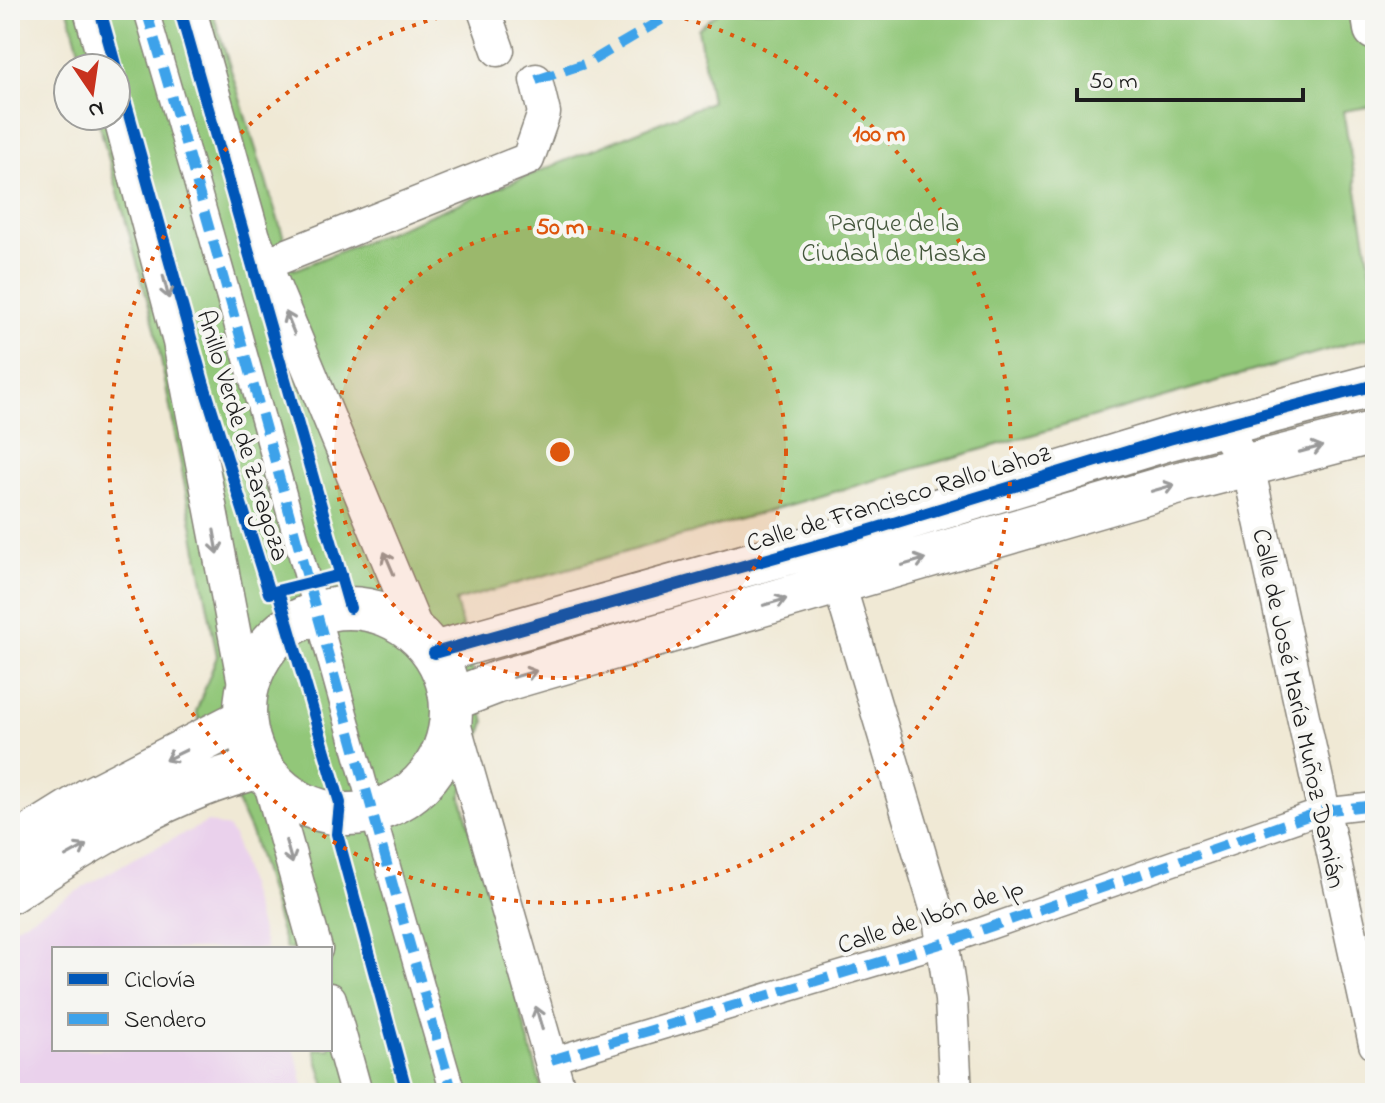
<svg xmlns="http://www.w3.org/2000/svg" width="1385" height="1103" font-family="'Indie Flower',sans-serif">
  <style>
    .built { fill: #ead1ec }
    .green { fill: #92c779; stroke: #57724a; stroke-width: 2 }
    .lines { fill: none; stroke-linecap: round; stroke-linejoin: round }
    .pedestrian-casing { stroke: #868278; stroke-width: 27 }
    .minor-casing { stroke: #868278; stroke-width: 35 }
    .tertiary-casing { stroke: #868278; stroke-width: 45 }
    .pedestrian { stroke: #fff; stroke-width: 24 }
    .minor { stroke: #fff; stroke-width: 32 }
    .tertiary { stroke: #fff; stroke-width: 42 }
    .quiet { stroke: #3da2ea; stroke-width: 10; stroke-dasharray: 20 10; stroke-linecap: butt }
    .cycleway-casing { stroke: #f6f6f2; stroke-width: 17 }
    .cycleway { stroke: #0057b8; stroke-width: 12 }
    .oneway { stroke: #999 }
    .ring { fill: none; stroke: #de560d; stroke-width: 4; stroke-dasharray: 4 8 }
    .labels { text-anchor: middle; stroke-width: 8; stroke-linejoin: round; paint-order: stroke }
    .park-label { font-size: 26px; fill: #45583d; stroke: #f6f6f2 }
    .street-label { font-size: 26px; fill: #1c1c1c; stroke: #f6f6f2 }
    .centre { fill: #de560d; stroke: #f6f6f2; stroke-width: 4 }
    .ring-label { font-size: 24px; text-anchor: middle; font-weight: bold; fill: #de560d; stroke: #f6f6f2; stroke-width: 8; stroke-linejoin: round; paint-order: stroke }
  </style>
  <rect width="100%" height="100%" fill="#f6f6f2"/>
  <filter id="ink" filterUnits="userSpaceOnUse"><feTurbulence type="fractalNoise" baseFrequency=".0125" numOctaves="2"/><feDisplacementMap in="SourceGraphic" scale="16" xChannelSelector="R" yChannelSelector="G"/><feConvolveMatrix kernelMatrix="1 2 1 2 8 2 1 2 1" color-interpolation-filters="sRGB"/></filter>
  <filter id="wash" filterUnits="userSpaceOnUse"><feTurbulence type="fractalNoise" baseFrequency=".006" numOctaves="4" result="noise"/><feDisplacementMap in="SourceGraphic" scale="32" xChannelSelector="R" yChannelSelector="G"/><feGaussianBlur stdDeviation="1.8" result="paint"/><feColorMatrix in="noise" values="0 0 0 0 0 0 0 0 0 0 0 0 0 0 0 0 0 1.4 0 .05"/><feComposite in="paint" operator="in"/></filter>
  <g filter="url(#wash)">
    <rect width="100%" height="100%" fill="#f0e9d5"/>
    <!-- built -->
    <path class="built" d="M 208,822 L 228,828 L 234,836 L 266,949 L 54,949 L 54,1049 L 294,1049 L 306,1093 L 10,1093 L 10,930 L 136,857 Z"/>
    <!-- green -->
    <path class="green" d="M 68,10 L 212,10 L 294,270 L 711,102 L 698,29 L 721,10 L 1375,10 L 1375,106 L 1343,111 L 1375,294 L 1375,336 L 456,601 L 485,722 L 461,796 L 543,1093 L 327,1093 L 314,1049 L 330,1049 L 330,949 L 286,949 L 252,835 L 196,712 L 217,656 L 155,328 L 97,116 L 116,116 L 116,68 L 84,68 Z"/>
  </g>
  <g filter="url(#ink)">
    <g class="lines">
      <!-- pedestrian casing -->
      <g class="pedestrian-casing">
        <path id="pedestrian" d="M 146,10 C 253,370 347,733 453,1093
          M 551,1060 L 944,943 L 1322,811 L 1375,805"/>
      </g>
      <!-- minor casing -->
      <g class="minor-casing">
        <path id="minor" d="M 90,10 L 106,68
          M 190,10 L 254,237 L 419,635
          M 484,10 L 498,50
          M 116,104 L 179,342 L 246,694
          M 265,264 L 528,159 L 544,113 L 536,80
          M 1221,426 L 1248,466 L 1375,1044
          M 839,584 L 939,918 L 951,1000 L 956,1093
          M 452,716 L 560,1093
          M 268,776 L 316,949
          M 330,999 L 356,1093"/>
      </g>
      <!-- tertiary casing -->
      <g class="tertiary-casing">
        <path id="tertiary" d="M 1372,10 L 1375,29
          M245 711a103 103 0 1 1 206 0a103 103 0 1 1-206 0Z
          M 434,653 L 861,533 L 1169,439 L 1375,385
          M 451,700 L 498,682 L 1183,482 L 1375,432
          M 10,848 L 89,799 L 245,719
          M 10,892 C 86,842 172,788 262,767"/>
      </g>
      <!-- pedestrian -->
      <use href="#pedestrian" class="pedestrian"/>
      <!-- minor -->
      <use href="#minor" class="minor"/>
      <!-- tertiary -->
      <use href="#tertiary" class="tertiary"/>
      <!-- quiet -->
      <path class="quiet" d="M 146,10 C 253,370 347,733 453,1093
        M 536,80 L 590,62 L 678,10
        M 551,1060 L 944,943 L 1322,811 L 1375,805"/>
      <!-- cycleway casing -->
      <g class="cycleway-casing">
        <path id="cycleway" d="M 100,10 L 204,385 L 269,593 L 341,575
          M 180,10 L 350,608
          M 278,591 L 340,803 L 337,834 L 407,1093
          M 434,653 L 861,533 L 1169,439 L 1375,385"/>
      </g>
      <!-- cycleway -->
      <use href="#cycleway" class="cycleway"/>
    </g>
    <!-- one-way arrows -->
    <defs><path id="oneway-shaft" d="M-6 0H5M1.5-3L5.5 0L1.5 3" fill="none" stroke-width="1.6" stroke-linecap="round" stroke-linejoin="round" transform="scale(2)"/></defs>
    <g class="oneway">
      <use href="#oneway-shaft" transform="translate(166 287) rotate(76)"/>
      <use href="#oneway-shaft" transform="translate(290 323) rotate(-112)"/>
      <use href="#oneway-shaft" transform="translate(1311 449) rotate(-15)"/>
      <use href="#oneway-shaft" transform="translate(1163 488) rotate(-16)"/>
      <use href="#oneway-shaft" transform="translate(216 542) rotate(80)"/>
      <use href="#oneway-shaft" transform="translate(914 562) rotate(-16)"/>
      <use href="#oneway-shaft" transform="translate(389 563) rotate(-113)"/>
      <use href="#oneway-shaft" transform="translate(775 602) rotate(-16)"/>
      <use href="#oneway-shaft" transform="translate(525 674) rotate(-16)"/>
      <use href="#oneway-shaft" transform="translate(176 755) rotate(154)"/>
      <use href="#oneway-shaft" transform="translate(76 851) rotate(-29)"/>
      <use href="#oneway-shaft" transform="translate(289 852) rotate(74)"/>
      <use href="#oneway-shaft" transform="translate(539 1018) rotate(-106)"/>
    </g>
  </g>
  <!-- distance rings -->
  <circle cx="560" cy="452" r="226" fill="#de560d" fill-opacity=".12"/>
  <g class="ring">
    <circle cx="560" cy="452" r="226"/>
    <path d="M650 10A451 451 0 1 1 470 10"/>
  </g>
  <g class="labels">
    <!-- park labels -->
    <g class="park-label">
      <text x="894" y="231">Parque de la<tspan x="894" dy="30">Ciudad de Maska</tspan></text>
    </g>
    <!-- street labels -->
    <g class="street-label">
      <text transform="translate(244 435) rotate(73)" y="9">Anillo Verde de Zaragoza</text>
      <text transform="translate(898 497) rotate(-17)" y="9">Calle de Francisco Rallo Lahoz</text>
      <text transform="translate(1300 708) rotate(78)" y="9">Calle de José María Muñoz Damián</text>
      <text transform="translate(930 915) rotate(-18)" y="9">Calle de Ibón de Ip</text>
    </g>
  </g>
  <circle cx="560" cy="452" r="12" class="centre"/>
  <g class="ring-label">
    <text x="879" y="141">100 m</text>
    <text x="560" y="234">50 m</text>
  </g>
  <!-- margin -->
  <rect width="1385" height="1103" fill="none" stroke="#f6f6f2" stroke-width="40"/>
  <!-- legend -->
  <rect x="52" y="947" width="280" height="104" fill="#f6f6f2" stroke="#9f9f9c" stroke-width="2"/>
  <rect x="68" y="973" width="40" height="12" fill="#0057b8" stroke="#9f9f9c" stroke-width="2"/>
  <text x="124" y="987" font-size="24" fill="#1c1c1c">Ciclovía</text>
  <rect x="68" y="1013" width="40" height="12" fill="#3da2ea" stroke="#9f9f9c" stroke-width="2"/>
  <text x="124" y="1027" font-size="24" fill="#1c1c1c">Sendero</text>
  <!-- north arrow -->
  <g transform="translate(92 92) rotate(167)"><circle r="38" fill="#f6f6f2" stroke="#9f9f9c" stroke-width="2"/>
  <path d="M0-6L14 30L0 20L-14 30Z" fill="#c8321e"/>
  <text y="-12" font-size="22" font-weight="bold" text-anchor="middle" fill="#1c1c1c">N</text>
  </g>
  <!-- scale -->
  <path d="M1077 88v12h226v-12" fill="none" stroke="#1c1c1c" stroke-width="4"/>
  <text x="1089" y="88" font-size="24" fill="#1c1c1c" stroke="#f6f6f2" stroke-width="6" paint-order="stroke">50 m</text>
</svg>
